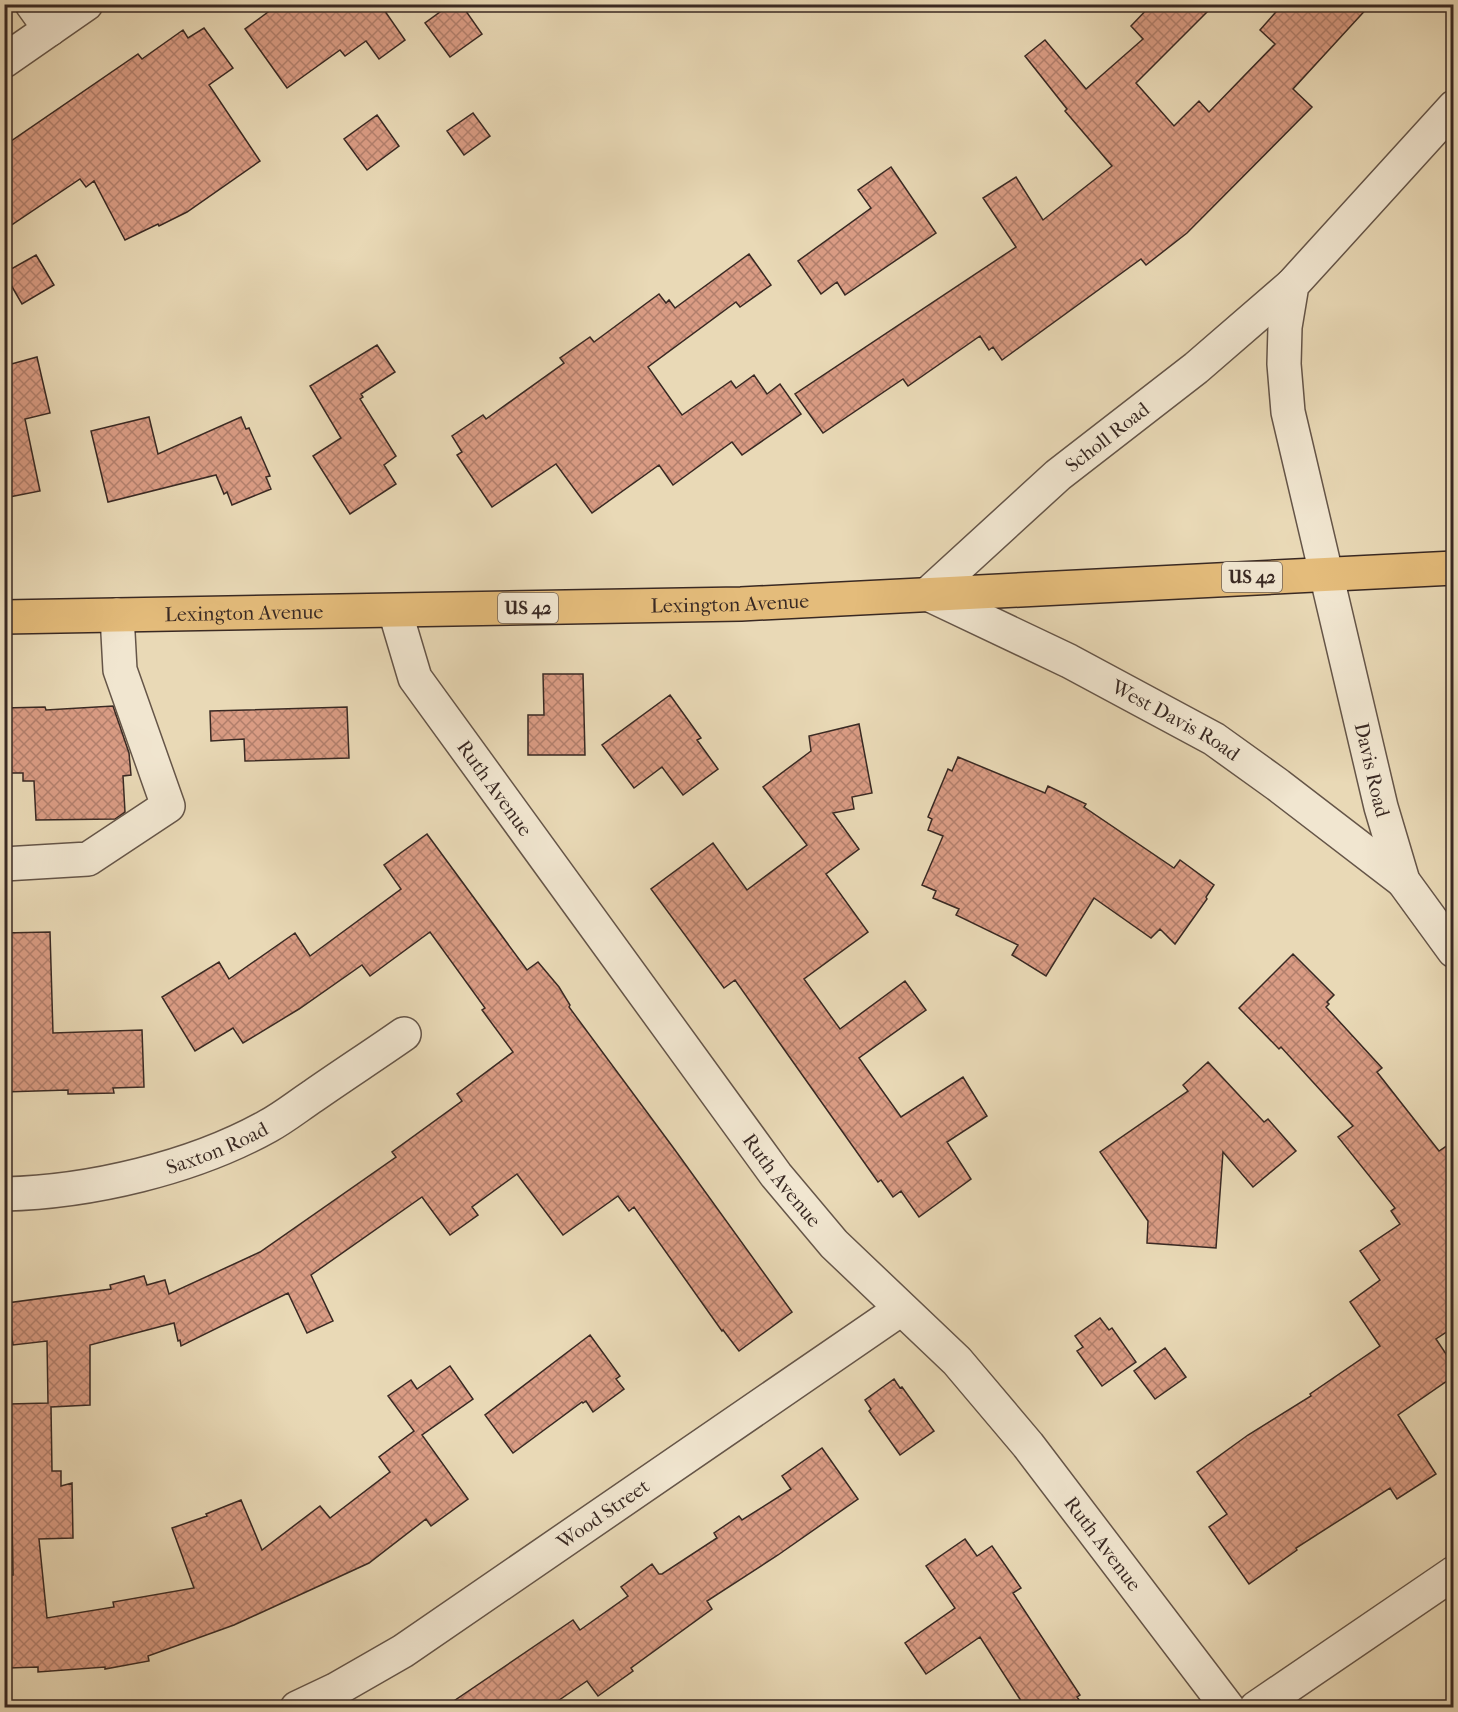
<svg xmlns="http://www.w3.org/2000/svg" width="1458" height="1712" font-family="'IM FELL French Canon',serif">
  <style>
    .building { fill: url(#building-cross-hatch); stroke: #392923; stroke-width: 1.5 }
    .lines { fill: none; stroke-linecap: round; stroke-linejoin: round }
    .minor-casing { stroke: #655548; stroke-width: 36 }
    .major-casing { stroke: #392923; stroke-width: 36 }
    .minor { stroke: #f1e6d0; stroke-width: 33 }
    .major { stroke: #e4bc7b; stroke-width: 33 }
    .labels { text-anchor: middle; stroke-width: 4.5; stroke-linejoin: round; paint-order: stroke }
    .shield { fill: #f1e6d0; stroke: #706257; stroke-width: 1.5 }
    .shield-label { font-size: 18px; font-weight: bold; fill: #392923 }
    .street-label { font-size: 20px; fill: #392923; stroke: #f1e6d0 }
  </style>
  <defs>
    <pattern id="building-cross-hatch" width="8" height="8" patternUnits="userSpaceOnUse" patternTransform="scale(1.5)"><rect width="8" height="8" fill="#da9c84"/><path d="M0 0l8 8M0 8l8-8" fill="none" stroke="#b27f6c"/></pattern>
  </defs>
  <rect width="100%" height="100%" fill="#e9d9b6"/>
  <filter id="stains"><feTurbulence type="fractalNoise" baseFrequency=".00333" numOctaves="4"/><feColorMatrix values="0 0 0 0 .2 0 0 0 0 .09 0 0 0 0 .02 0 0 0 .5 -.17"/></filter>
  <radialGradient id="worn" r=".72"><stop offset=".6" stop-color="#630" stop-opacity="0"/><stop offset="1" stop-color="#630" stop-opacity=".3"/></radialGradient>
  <!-- building -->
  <path class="building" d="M 279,4 L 380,4 L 405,40 L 379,59 L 366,41 L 345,56 L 340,50 L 287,88 L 245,29 Z
    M 451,4 L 461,4 L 482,34 L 450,57 L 425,23 Z
    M 1152,4 L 1215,4 L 1136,83 L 1174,126 L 1199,101 L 1209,112 L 1275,44 L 1260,30 L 1283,4 L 1371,4 L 1293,89 L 1312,107 L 1187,233 L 1146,265 L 1141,259 L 1002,360 L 993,347 L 989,350 L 980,336 L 908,386 L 903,379 L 823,433 L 795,394 L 1016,247 L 983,198 L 1016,177 L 1043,220 L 1112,166 L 1065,111 L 1067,109 L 1025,56 L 1045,40 L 1086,89 L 1143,39 L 1131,26 Z
    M 204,28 L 233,68 L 209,85 L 260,161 L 187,212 L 159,226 L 158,224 L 125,240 L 94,181 L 86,187 L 80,179 L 4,230 L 4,146 L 138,54 L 142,59 L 183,30 L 188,38 Z
    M 473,113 L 490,136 L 464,155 L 447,131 Z
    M 377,115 L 399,146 L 367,170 L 344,139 Z
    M 891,167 L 936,233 L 845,295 L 837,282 L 821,294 L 798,261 L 871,208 L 858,190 Z
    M 749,254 L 771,285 L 740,307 L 736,302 L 648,367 L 682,415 L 731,381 L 736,388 L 754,375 L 767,394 L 780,384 L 801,414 L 742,455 L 732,442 L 673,485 L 659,465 L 592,513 L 556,464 L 492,507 L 457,455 L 462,452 L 452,436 L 483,415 L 486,419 L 564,363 L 560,358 L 590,337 L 594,342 L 659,294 L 666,303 L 669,300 L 675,308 Z
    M 36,255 L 54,285 L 22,304 L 4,273 Z
    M 377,345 L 395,372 L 361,394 L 363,397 L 360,399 L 396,456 L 384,465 L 396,484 L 350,514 L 313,456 L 341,438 L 310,386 Z
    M 37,357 L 50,413 L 25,419 L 40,491 L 4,498 L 4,387 L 8,386 L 4,366 Z
    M 149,417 L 158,454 L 241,417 L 246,429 L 249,428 L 270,476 L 266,477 L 271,489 L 232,505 L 227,492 L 224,494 L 216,475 L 108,502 L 91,431 Z
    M 543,674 L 583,674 L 585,755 L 528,755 L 528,715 L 544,715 Z
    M 670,695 L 701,738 L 697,740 L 718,769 L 683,795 L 662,767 L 634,788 L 602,745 Z
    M 113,706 L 129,753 L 131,775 L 123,776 L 125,812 L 115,819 L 36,820 L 34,781 L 23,781 L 23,773 L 4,773 L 4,708 L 45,707 L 46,710 Z
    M 347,707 L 349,758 L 245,761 L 244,739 L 211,741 L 210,711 Z
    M 859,724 L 872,793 L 852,797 L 854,809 L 833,813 L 859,849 L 826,874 L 868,932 L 804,979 L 840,1029 L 905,981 L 926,1010 L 859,1058 L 901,1117 L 963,1077 L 987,1116 L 947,1142 L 971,1179 L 919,1217 L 901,1191 L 893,1197 L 881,1180 L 878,1182 L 735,980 L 724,988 L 651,889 L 713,843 L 747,890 L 807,845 L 763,787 L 811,751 L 809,736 Z
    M 958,757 L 1045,793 L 1048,786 L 1086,804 L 1084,807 L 1174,868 L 1180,860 L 1214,885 L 1206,897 L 1207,899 L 1175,944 L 1160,929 L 1151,938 L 1094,898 L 1046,976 L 1012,955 L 1018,945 L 956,915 L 959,909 L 933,898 L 936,891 L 922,885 L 943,836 L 928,830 L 932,819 L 928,817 L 948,769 L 952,771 Z
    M 427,834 L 527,970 L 538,962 L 559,987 L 570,1005 L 569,1007 L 675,1150 L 792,1312 L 739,1351 L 723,1330 L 722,1331 L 634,1207 L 629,1211 L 618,1196 L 563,1235 L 517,1174 L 472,1207 L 478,1215 L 450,1235 L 422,1197 L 311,1275 L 333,1321 L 307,1333 L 288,1293 L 181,1346 L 180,1340 L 178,1341 L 174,1323 L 90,1345 L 90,1405 L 51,1407 L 52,1471 L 61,1471 L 61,1486 L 72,1483 L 73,1538 L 39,1539 L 47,1618 L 114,1607 L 113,1602 L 194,1588 L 172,1528 L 207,1516 L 206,1514 L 241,1500 L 262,1550 L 320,1506 L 330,1518 L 390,1472 L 379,1457 L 414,1431 L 388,1396 L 411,1380 L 417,1389 L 450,1366 L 473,1399 L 422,1435 L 468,1499 L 431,1526 L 426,1519 L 369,1563 L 234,1625 L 148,1656 L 149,1661 L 105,1669 L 105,1667 L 38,1672 L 38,1667 L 9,1668 L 7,1650 L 4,1650 L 4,1621 L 12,1620 L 8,1575 L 13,1575 L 10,1404 L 48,1403 L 47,1341 L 13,1345 L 7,1303 L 111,1289 L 110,1285 L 144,1276 L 147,1285 L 165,1280 L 169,1294 L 260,1252 L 396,1157 L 392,1152 L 462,1101 L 457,1094 L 513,1052 L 482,1010 L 485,1008 L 430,932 L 370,976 L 362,965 L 299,1009 L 243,1043 L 233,1028 L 195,1051 L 162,997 L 219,962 L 229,979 L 295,933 L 310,956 L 401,889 L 384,865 Z
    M 50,932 L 53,1033 L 142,1030 L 144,1087 L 113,1088 L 114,1093 L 68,1094 L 68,1090 L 4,1092 L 4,933 Z
    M 1293,954 L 1334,995 L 1327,1002 L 1329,1004 L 1326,1007 L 1382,1068 L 1377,1072 L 1439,1151 L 1454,1141 L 1454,1327 L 1436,1339 L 1454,1366 L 1454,1376 L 1398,1415 L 1436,1474 L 1397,1499 L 1390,1488 L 1296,1548 L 1297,1550 L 1249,1584 L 1209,1527 L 1227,1514 L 1197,1472 L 1248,1435 L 1311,1396 L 1310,1394 L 1380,1346 L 1350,1302 L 1380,1280 L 1360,1251 L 1400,1224 L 1391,1211 L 1395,1208 L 1338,1137 L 1353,1126 L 1281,1047 L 1279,1049 L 1239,1008 Z
    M 1208,1062 L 1264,1122 L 1268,1119 L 1296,1151 L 1253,1187 L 1223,1152 L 1216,1248 L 1147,1243 L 1148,1221 L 1100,1152 L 1188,1091 L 1183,1085 Z
    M 1100,1318 L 1109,1330 L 1112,1328 L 1136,1362 L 1102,1386 L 1077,1351 L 1083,1347 L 1075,1336 Z
    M 590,1335 L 620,1376 L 616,1379 L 624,1389 L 593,1412 L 586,1401 L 583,1403 L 582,1402 L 513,1453 L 485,1415 Z
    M 1165,1348 L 1186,1377 L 1155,1399 L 1134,1371 Z
    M 894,1379 L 900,1388 L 902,1387 L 934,1431 L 900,1455 L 869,1411 L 871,1409 L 865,1400 Z
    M 822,1448 L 858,1499 L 778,1555 L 707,1601 L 712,1609 L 631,1668 L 633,1671 L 598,1696 L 587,1681 L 549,1707 L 445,1707 L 573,1620 L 580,1630 L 628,1596 L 621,1587 L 652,1564 L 659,1574 L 662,1574 L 717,1538 L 714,1533 L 739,1516 L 742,1520 L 791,1489 L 782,1476 Z
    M 965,1539 L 977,1556 L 992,1546 L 1021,1588 L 1013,1593 L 1080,1695 L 1077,1697 L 1084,1707 L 1025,1707 L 980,1637 L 926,1674 L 905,1643 L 955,1608 L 926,1566 Z"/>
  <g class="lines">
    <!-- minor casing -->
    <g class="minor-casing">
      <g id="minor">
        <path d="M 32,4 L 50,29"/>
        <path d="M 4,61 L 86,4"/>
        <path id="s1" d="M 1454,107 L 1292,285 L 1285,327 L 1284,364 L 1288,412 L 1381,807 L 1403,881 L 1454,951"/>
        <path id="s2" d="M 1292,285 L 1196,368 L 1058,475 L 928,594 L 1069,661 L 1214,739 L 1278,785 L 1403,881"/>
        <path id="s3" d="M 395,611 L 415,678 L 776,1175 L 834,1244 L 957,1361 L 1028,1445 L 1228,1708"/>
        <path d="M 4,864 L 88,859 L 168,806 L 120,670 L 117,615"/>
        <path id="s4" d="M 4,1194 C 90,1192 193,1168 268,1126 C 283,1118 298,1106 313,1096 C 343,1075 374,1055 404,1034"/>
        <path id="s5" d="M 297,1708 L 335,1690 L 403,1651 L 901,1309"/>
        <path d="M 1256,1708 L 1454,1573"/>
      </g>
    </g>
    <!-- major casing -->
    <g class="major-casing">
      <g id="major">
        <path id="s6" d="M 4,617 L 741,604 L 1454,568"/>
      </g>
    </g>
    <!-- minor -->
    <use href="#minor" class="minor"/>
    <!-- major -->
    <use href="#major" class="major"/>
  </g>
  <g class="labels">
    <!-- shield labels -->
    <g class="shield">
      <rect x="1222" y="562" width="60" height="30" rx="4.5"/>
      <rect x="498" y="593" width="60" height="30" rx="4.5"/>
    </g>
    <g class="shield-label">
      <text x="1252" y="583">US 42</text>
      <text x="528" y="614">US 42</text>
    </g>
    <!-- street labels -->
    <g class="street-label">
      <text transform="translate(1107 437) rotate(-38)" y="7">Scholl Road</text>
      <text dy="7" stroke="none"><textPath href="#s6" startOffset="726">Lexington Avenue</textPath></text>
      <text dy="7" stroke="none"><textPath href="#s6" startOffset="240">Lexington Avenue</textPath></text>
      <text dy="7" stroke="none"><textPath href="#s2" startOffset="756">West Davis Road</textPath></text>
      <text dy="7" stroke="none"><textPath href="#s1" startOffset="736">Davis Road</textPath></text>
      <text dy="7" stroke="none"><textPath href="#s3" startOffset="206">Ruth Avenue</textPath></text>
      <text dy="7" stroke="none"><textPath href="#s4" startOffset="219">Saxton Road</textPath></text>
      <text dy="7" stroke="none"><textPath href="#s3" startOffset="692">Ruth Avenue</textPath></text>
      <text dy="7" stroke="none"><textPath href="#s5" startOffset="363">Wood Street</textPath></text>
      <text dy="7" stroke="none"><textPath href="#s3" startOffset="1178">Ruth Avenue</textPath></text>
    </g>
  </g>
  <!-- margin -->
  <rect width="1458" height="1712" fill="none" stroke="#e9d9b6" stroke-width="24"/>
  <rect x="6" y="6" width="1446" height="1700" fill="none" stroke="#392923" stroke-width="3"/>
  <rect x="12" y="12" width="1434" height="1688" fill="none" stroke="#392923" stroke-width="1.5"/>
  <rect width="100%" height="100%" filter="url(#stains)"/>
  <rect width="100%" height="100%" fill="url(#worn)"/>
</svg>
